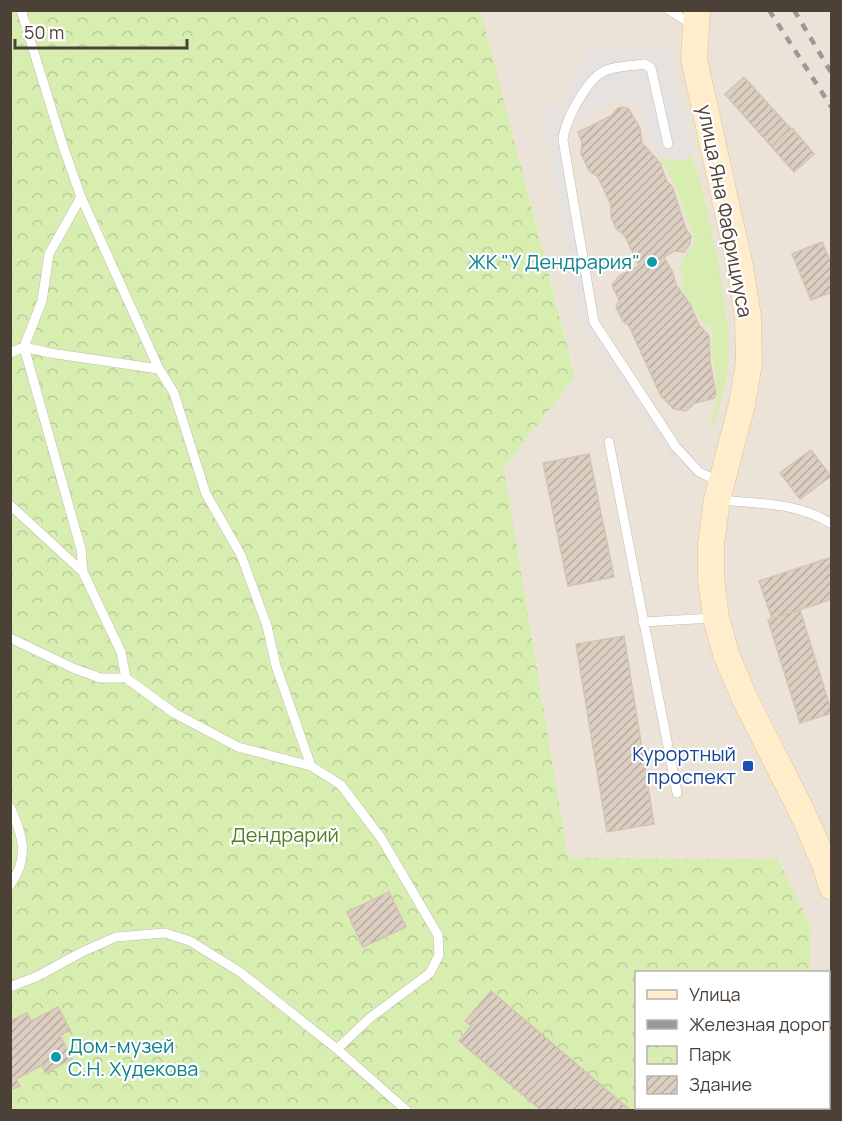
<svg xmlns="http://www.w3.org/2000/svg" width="842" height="1121" font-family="Manrope,sans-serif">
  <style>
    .residential { fill: #ebe3d8 }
    .grass { fill: #d8edb0 }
    .park { fill: url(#park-crowns) }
    .parking { fill: #e5e2df }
    .building { fill: url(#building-hatch); stroke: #d5c3b1; stroke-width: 1.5 }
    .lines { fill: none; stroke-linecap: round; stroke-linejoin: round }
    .lane-casing { stroke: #c6bbaf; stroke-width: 10 }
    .secondary-casing { stroke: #ddc499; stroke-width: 27 }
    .lane { stroke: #fff; stroke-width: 9 }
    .secondary { stroke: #ffedcc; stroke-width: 26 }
    .rail { stroke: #999; stroke-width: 4.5; stroke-dasharray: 8 8; stroke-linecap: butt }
    .culture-dot { fill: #0f9aa8; stroke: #fff; stroke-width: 2 }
    .transit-dot { fill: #1a4fb4; stroke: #fff; stroke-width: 2 }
    .labels { text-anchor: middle; stroke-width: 4.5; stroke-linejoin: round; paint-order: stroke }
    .street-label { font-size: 20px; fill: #4c4137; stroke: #fff }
    .culture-label { font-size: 20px; fill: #0d838f; stroke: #fff; text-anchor: end }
    .transit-label { font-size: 20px; fill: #164399; stroke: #fff; text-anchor: end }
    .park-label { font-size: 20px; fill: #4f7e23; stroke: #fff }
  </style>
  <defs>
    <pattern id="park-crowns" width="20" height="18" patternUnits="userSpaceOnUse" patternTransform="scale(1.5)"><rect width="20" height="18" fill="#d8edb0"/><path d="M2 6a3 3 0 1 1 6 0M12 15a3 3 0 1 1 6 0" fill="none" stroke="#bbcc98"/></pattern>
    <pattern id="building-hatch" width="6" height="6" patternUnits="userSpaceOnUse" patternTransform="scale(1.5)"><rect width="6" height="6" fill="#dccfc2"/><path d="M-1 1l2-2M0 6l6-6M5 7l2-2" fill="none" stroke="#b5aa9e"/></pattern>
  </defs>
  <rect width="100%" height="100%" fill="#f6f1ea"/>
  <!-- residential -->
  <path class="residential" d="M 481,11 L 831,11 L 831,1110 L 809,1110 L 809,1108 L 828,1108 L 828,972 L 810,972 L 811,927 L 778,859 L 568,859 L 504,468 L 575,375 Z"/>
  <!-- grass -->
  <path class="grass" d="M 692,156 L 703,192 L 719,266 L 729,334 L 727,377 L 714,426 L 711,427 L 718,388 L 712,354 L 713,334 L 711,329 L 701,320 L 683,289 L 683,279 L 680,273 L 684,257 L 694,244 L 693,234 L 673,180 L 659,157 L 678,161 Z"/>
  <!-- park -->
  <path class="park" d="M 10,11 L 481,11 L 575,376 L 504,468 L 568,858 L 778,859 L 811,927 L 810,972 L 636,972 L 636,1108 L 809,1108 L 809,1110 L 11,1110 Z"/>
  <!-- parking -->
  <path class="parking" d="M 662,46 L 673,59 L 692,156 L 678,161 L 659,157 L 637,103 L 618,97 L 564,129 L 594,322 L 691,463 L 681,472 L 580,324 L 542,108 L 565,102 L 590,48 Z"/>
  <!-- building -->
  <path class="building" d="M 744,77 L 791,129 L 771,146 L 725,94 Z
    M 623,107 L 629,109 L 640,128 L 642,143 L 660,163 L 667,182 L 672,186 L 686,229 L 691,236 L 690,244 L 684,252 L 674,251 L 664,257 L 673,273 L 676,285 L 690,304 L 699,325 L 709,336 L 710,362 L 716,394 L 714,398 L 695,403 L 686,411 L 674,409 L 661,396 L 629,326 L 623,321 L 616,307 L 619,300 L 612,285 L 619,276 L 639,266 L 625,236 L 616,228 L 611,217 L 611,205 L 598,177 L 589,171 L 581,153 L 582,142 L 578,132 L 611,116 L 618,108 Z
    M 792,128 L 814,154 L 794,172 L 771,146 Z
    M 822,242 L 832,265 L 832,292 L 811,300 L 792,254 Z
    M 811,450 L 831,476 L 800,499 L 780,473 Z
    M 589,454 L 614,577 L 568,586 L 543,463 Z
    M 832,557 L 832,599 L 772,619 L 759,581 Z
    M 800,610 L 832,713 L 800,723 L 768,620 Z
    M 624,636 L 654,824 L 607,832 L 576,644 Z
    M 389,892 L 406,927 L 363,947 L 347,912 Z
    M 491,991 L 630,1110 L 541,1110 L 459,1041 L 471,1026 L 465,1021 Z
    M 58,1007 L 70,1030 L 60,1035 L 72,1059 L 45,1073 L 42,1065 L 16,1079 L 20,1086 L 10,1090 L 10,1021 L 27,1013 L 31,1021 Z"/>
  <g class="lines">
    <!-- lane casing -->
    <g class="lane-casing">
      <path id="lane" d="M 21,10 L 63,146 L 81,197 L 49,254 L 42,301 L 24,347 L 50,353 L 159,369 L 174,393 L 206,494 L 241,555 L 267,626 L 276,666 L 311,766 L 341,785 L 381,838 L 438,935 L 439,955 L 430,973 L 371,1017 L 337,1049
        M 669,10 L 693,25
        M 668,144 L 651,68 L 644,64 C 632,66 618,66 607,70 C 588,76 564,122 563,140 L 594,322 L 676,447 L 699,472 L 720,482
        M 81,197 L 159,369
        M 10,353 L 24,347 L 81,549 L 83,572
        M 609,442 L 677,793
        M 720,500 C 760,504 797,502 832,524
        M 10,505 L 83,572 L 121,652 L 126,678
        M 643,622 L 713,618
        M 10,638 L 73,668 L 100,678 L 126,678 L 174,713 L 238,747 L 311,766
        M 10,807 C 23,835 30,858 10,885
        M 10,987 L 38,976 L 82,952 L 116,937 L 165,933 L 190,941 L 240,972 L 337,1049 L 406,1110"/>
    </g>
    <!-- secondary casing -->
    <g class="secondary-casing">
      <path id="secondary" d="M 697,10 L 694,59 L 740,267 L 748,317 L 749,363 L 742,404 L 717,500 L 711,544 L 711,579 L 716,618 L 726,654 L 744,697 L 802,812 L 825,864 L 832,887"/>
    </g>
    <!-- lane -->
    <use href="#lane" class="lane"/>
    <!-- secondary -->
    <use href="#secondary" class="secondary"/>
    <!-- rail -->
    <path class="rail" d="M 769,10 L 832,108
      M 794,10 L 832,74"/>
  </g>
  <!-- markers -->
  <g class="culture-dot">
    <circle cx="652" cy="262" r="6"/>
    <circle cx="56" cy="1057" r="6"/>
  </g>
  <rect class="transit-dot" x="742" y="760" width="12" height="12" rx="3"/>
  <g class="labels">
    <!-- street labels -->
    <g class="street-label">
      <text transform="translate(725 211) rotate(79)" y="7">улица Яна Фабрициуса</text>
    </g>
    <!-- culture labels -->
    <g class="culture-label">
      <text x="640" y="269">ЖК "У Дендрария"</text>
      <text x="68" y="1053" text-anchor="start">Дом-музей<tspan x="68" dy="23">С.Н. Худекова</tspan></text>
    </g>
    <!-- transit labels -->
    <g class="transit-label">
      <text x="736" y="761">Курортный<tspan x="736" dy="23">проспект</tspan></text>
    </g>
    <!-- park labels -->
    <g class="park-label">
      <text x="285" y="842">Дендрарий</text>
    </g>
  </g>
  <!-- border -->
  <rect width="842" height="1121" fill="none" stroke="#4c4137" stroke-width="24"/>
  <!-- legend -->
  <rect x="635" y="971" width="195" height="138" fill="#ffffff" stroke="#b7b3af" stroke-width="1.5"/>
  <rect x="647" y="990" width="30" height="9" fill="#ffedcc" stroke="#b7b3af" stroke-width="1.5"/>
  <text x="689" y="1001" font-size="18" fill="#4c4137">Улица</text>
  <rect x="647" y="1020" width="30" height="9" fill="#999999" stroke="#b7b3af" stroke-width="1.5"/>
  <text x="689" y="1031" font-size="18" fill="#4c4137">Железная дорога</text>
  <rect x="647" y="1046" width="30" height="18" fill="url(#park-crowns)" stroke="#b7b3af" stroke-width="1.5"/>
  <text x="689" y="1061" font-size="18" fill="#4c4137">Парк</text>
  <rect x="647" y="1076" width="30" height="18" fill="url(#building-hatch)" stroke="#b7b3af" stroke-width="1.5"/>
  <text x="689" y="1091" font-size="18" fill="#4c4137">Здание</text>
  <!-- scale -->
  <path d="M15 39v9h172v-9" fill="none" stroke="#4c4137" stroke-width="3"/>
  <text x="24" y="39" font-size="18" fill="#4c4137" stroke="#ffffff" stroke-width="4.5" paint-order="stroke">50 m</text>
</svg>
